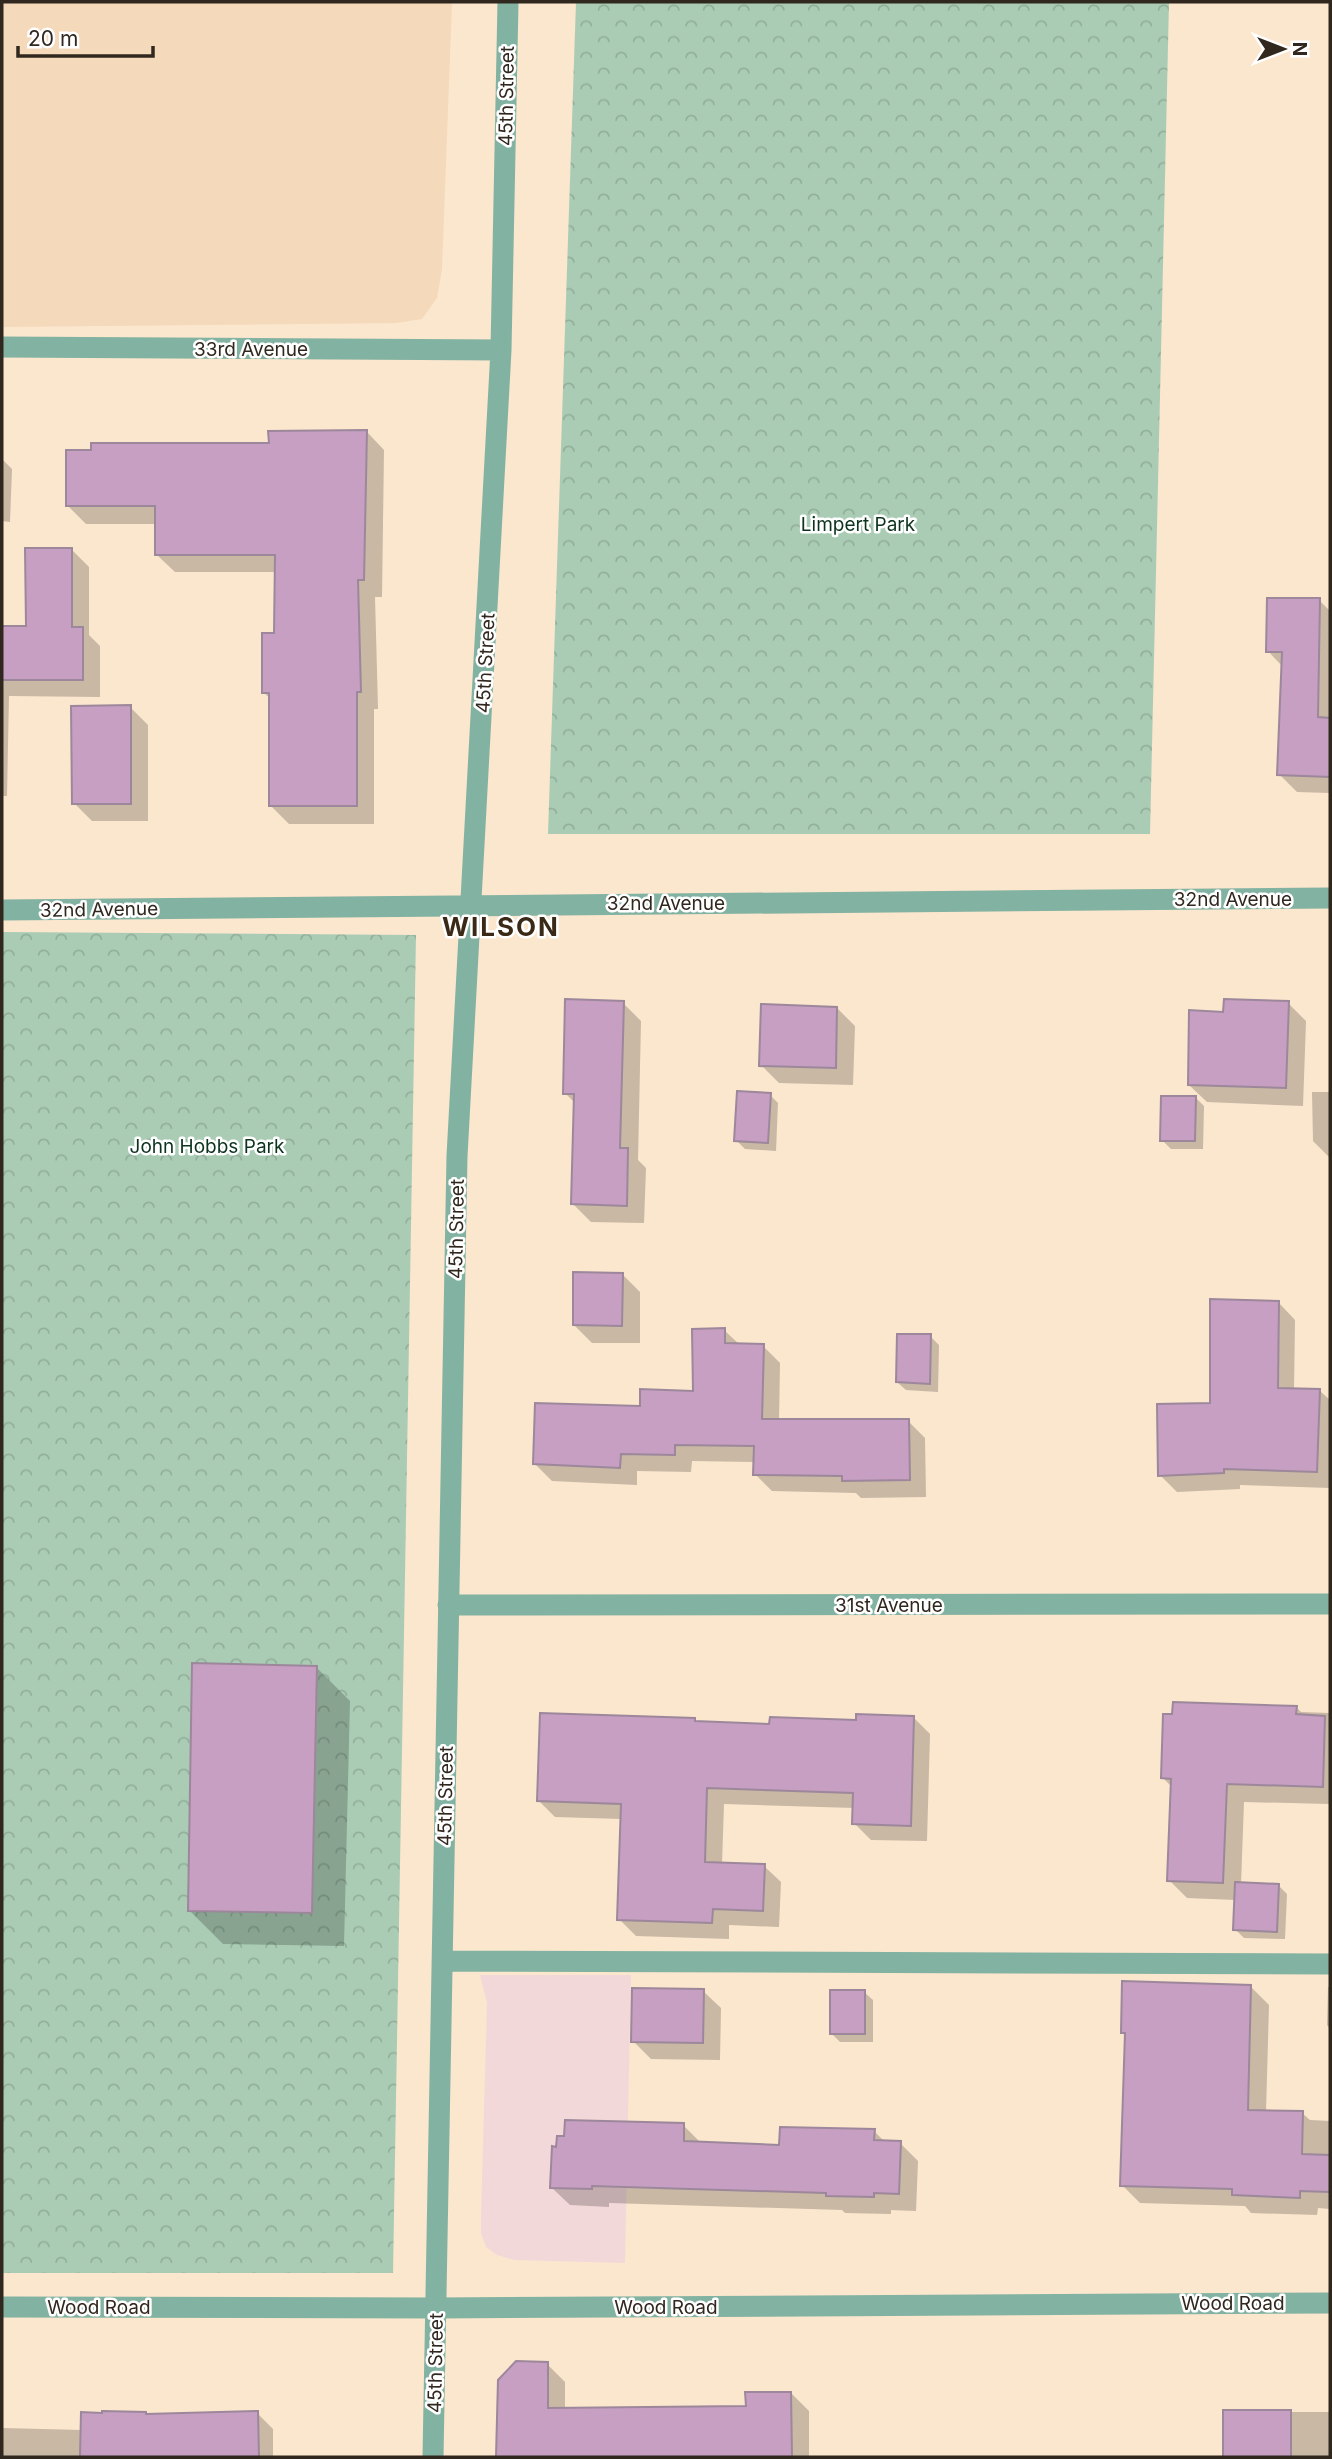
<svg xmlns="http://www.w3.org/2000/svg" width="1332" height="2459" font-family="Inter,sans-serif">
  <style>
    .commercial { fill: #f3d8d9 }
    .built { fill: #f4d9bb }
    .forest { fill: url(#forest-crowns) }
    .shadow { fill: #0003 }
    .building { fill: #c69fc3; stroke: #9d879b; stroke-width: 2 }
    .lines { fill: none; stroke-linecap: round; stroke-linejoin: round }
    .minor { stroke: #82b2a1; stroke-width: 21 }
    .labels { text-anchor: middle; stroke-width: 5; stroke-linejoin: round; paint-order: stroke }
    .street-label { font-size: 19px; fill: #30281f; stroke: #fff }
    .park-label { font-size: 19px; fill: #0d331e; stroke: #fff }
    .district-label { font-size: 26px; font-weight: bold; letter-spacing: 2px; fill: #3a2916; stroke: #fff }
  </style>
  <defs>
    <pattern id="forest-crowns" width="20" height="18" patternUnits="userSpaceOnUse" patternTransform="scale(1.75)"><rect width="20" height="18" fill="#aaccb5"/><path d="M2 6a3 3 0 1 1 6 0M12 15a3 3 0 1 1 6 0" fill="none" stroke="#93af9b"/></pattern>
  </defs>
  <rect width="100%" height="100%" fill="#fbe6ce"/>
  <!-- commercial -->
  <path class="commercial" d="M 480,1975 L 631,1975 L 625,2263 L 514,2260 L 497,2255 L 486,2247 L 481,2233 L 481,2217 L 487,2003 Z"/>
  <!-- built -->
  <path class="built" d="M 2,2 L 452,2 L 442,269 L 437,298 L 422,319 L 396,323 L 2,327 Z"/>
  <!-- forest -->
  <path class="forest" d="M 576,2 L 1169,2 L 1150,834 L 548,834 Z
    M 2,932 L 416,935 L 393,2273 L 2,2273 Z"/>
  <!-- shadow -->
  <path class="shadow" d="M 367,432 L 384,450 L 382,597 L 375,597 L 378,709 L 374,709 L 374,824 L 289,824 L 271,806 L 271,699 L 264,693 L 276,634 L 277,572 L 175,572 L 157,555 L 157,524 L 86,524 L 68,506 L 270,445 Z
    M 2,459 L 12,469 L 10,522 L 2,521 Z
    M 71,549 L 89,567 L 89,635 L 100,646 L 100,697 L 9,696 L 7,796 L 2,796 L 2,628 L 28,627 Z
    M 1319,600 L 1330,611 L 1330,793 L 1297,792 L 1279,774 L 1283,667 L 1268,651 Z
    M 130,707 L 148,725 L 148,821 L 92,821 L 74,803 Z
    M 623,1003 L 641,1021 L 638,1160 L 646,1168 L 644,1223 L 591,1222 L 573,1204 L 576,1104 L 565,1093 Z
    M 1288,1003 L 1306,1021 L 1303,1106 L 1207,1102 L 1189,1085 L 1224,1013 Z
    M 837,1008 L 855,1026 L 853,1085 L 779,1083 L 761,1065 Z
    M 1312,1092 L 1330,1092 L 1330,1158 L 1313,1141 Z
    M 770,1095 L 778,1103 L 776,1151 L 745,1149 L 736,1140 Z
    M 1195,1097 L 1204,1106 L 1203,1149 L 1171,1149 L 1162,1140 Z
    M 622,1274 L 640,1292 L 640,1343 L 592,1343 L 574,1325 Z
    M 1279,1303 L 1295,1320 L 1294,1390 L 1320,1391 L 1330,1400 L 1330,1488 L 1240,1485 L 1240,1489 L 1177,1492 L 1160,1475 L 1212,1405 Z
    M 724,1330 L 740,1345 L 763,1346 L 780,1363 L 779,1421 L 908,1421 L 925,1438 L 926,1497 L 861,1498 L 856,1493 L 772,1491 L 755,1474 L 755,1462 L 692,1461 L 691,1472 L 637,1471 L 637,1485 L 552,1481 L 535,1464 L 642,1408 L 695,1392 Z
    M 930,1336 L 939,1345 L 938,1392 L 906,1390 L 897,1382 Z
    M 317,1668 L 350,1701 L 344,1946 L 223,1944 L 189,1910 Z
    M 1296,1707 L 1301,1712 L 1330,1713 L 1330,1804 L 1244,1802 L 1241,1884 L 1278,1885 L 1287,1894 L 1285,1939 L 1244,1938 L 1235,1929 L 1236,1900 L 1187,1898 L 1169,1880 L 1172,1787 L 1163,1778 Z
    M 913,1717 L 930,1734 L 927,1841 L 871,1840 L 854,1823 L 855,1808 L 724,1804 L 722,1864 L 764,1866 L 781,1882 L 779,1927 L 729,1925 L 729,1939 L 636,1936 L 619,1919 L 622,1819 L 555,1817 L 539,1801 L 694,1719 L 698,1723 L 771,1726 Z
    M 1251,1987 L 1269,2005 L 1266,2112 L 1302,2113 L 1310,2120 L 1330,2121 L 1330,2209 L 1318,2208 L 1317,2215 L 1251,2213 L 1245,2206 L 1140,2203 L 1122,2185 L 1127,2036 L 1123,2032 Z
    M 1328,1987 L 1330,1987 L 1330,2029 L 1327,2025 Z
    M 703,1991 L 721,2008 L 720,2060 L 651,2059 L 633,2041 Z
    M 864,1992 L 873,2000 L 873,2042 L 840,2042 L 832,2034 Z
    M 683,2125 L 702,2144 L 781,2147 L 874,2131 L 885,2142 L 900,2143 L 918,2161 L 916,2211 L 891,2210 L 891,2214 L 845,2213 L 842,2210 L 609,2203 L 609,2207 L 570,2205 L 552,2188 Z
    M 547,2364 L 565,2382 L 565,2410 L 748,2407 L 791,2393 L 809,2411 L 809,2457 L 498,2457 L 499,2380 Z
    M 1225,2412 L 1330,2412 L 1330,2457 L 1225,2457 Z
    M 257,2413 L 273,2429 L 273,2457 L 2,2457 L 2,2428 L 82,2430 Z"/>
  <!-- building -->
  <path class="building" d="M 367,430 L 364,580 L 358,580 L 361,692 L 357,692 L 357,806 L 269,806 L 269,693 L 262,693 L 262,633 L 274,633 L 275,555 L 155,555 L 155,506 L 66,506 L 66,450 L 91,450 L 91,443 L 269,443 L 268,431 Z
    M 25,548 L 72,548 L 72,627 L 83,627 L 83,680 L 2,680 L 2,626 L 26,626 Z
    M 1267,598 L 1320,598 L 1318,717 L 1330,718 L 1330,777 L 1277,775 L 1282,652 L 1266,652 Z
    M 131,705 L 131,804 L 72,804 L 71,706 Z
    M 565,999 L 624,1001 L 620,1148 L 628,1148 L 627,1206 L 571,1204 L 574,1094 L 563,1094 Z
    M 1224,999 L 1289,1001 L 1286,1088 L 1188,1085 L 1189,1010 L 1223,1012 Z
    M 761,1004 L 837,1007 L 836,1068 L 759,1066 Z
    M 737,1091 L 771,1093 L 768,1143 L 734,1141 Z
    M 1161,1096 L 1196,1096 L 1195,1141 L 1160,1141 Z
    M 573,1272 L 623,1273 L 622,1326 L 573,1325 Z
    M 1210,1299 L 1279,1301 L 1278,1388 L 1320,1389 L 1317,1472 L 1224,1469 L 1224,1473 L 1158,1476 L 1157,1404 L 1210,1403 Z
    M 725,1328 L 725,1343 L 764,1344 L 762,1419 L 909,1419 L 910,1480 L 842,1481 L 842,1476 L 753,1475 L 754,1446 L 675,1445 L 675,1455 L 621,1454 L 620,1468 L 533,1464 L 535,1403 L 640,1406 L 640,1389 L 693,1391 L 692,1329 Z
    M 897,1334 L 931,1334 L 930,1384 L 896,1382 Z
    M 192,1663 L 317,1666 L 312,1913 L 188,1911 Z
    M 1173,1702 L 1297,1706 L 1296,1714 L 1325,1716 L 1323,1787 L 1227,1784 L 1223,1883 L 1167,1881 L 1171,1779 L 1161,1778 L 1163,1714 L 1172,1714 Z
    M 540,1713 L 695,1718 L 695,1721 L 769,1724 L 770,1717 L 856,1720 L 856,1714 L 914,1716 L 911,1826 L 852,1824 L 853,1793 L 707,1788 L 705,1862 L 765,1864 L 763,1911 L 713,1909 L 712,1923 L 617,1920 L 621,1804 L 537,1801 Z
    M 1235,1882 L 1279,1884 L 1277,1932 L 1233,1930 Z
    M 1122,1981 L 1251,1985 L 1248,2110 L 1303,2111 L 1302,2154 L 1330,2155 L 1330,2192 L 1300,2191 L 1300,2198 L 1232,2195 L 1232,2189 L 1120,2186 L 1125,2033 L 1121,2033 Z
    M 632,1988 L 704,1989 L 703,2043 L 631,2042 Z
    M 830,1990 L 865,1990 L 865,2034 L 830,2034 Z
    M 565,2120 L 684,2123 L 684,2141 L 779,2145 L 780,2127 L 875,2129 L 874,2140 L 901,2141 L 899,2194 L 874,2193 L 874,2197 L 826,2196 L 826,2193 L 592,2186 L 592,2189 L 550,2188 L 552,2146 L 556,2147 L 557,2136 L 564,2136 Z
    M 516,2361 L 548,2362 L 548,2408 L 746,2406 L 745,2392 L 791,2392 L 792,2457 L 496,2457 L 498,2380 Z
    M 1223,2410 L 1291,2410 L 1291,2457 L 1223,2457 Z
    M 102,2411 L 146,2412 L 146,2414 L 258,2411 L 259,2457 L 80,2457 L 81,2412 L 102,2413 Z"/>
  <g class="lines">
    <!-- minor -->
    <path class="minor" d="M 2,347 L 501,350
      M 2,910 L 1330,898
      M 448,1605 L 1330,1604
      M 442,1961 L 1330,1964
      M 2,2307 L 436,2308 L 1330,2303
      M 433,2457 L 457,1156 L 501,350 L 508,2"/>
  </g>
  <g class="labels">
    <!-- street labels -->
    <g class="street-label">
      <text transform="translate(506 96) rotate(-89)" y="7">45th Street</text>
      <text x="251" y="356">33rd Avenue</text>
      <text transform="translate(485 663) rotate(-87)" y="7">45th Street</text>
      <text x="1233" y="906">32nd Avenue</text>
      <text x="666" y="910">32nd Avenue</text>
      <text transform="translate(99 909) rotate(-1)" y="7">32nd Avenue</text>
      <text transform="translate(456 1229) rotate(-89)" y="7">45th Street</text>
      <text x="889" y="1612">31st Avenue</text>
      <text transform="translate(445 1796) rotate(-89)" y="7">45th Street</text>
      <text x="1233" y="2310">Wood Road</text>
      <text x="99" y="2314">Wood Road</text>
      <text x="666" y="2314">Wood Road</text>
      <text transform="translate(435 2363) rotate(-89)" y="7">45th Street</text>
    </g>
    <!-- park labels -->
    <g class="park-label">
      <text x="858" y="531">Limpert Park</text>
      <text x="207" y="1153">John Hobbs Park</text>
    </g>
    <!-- district labels -->
    <g class="district-label">
      <text x="501" y="936">WILSON</text>
    </g>
  </g>
  <!-- border -->
  <rect width="1332" height="2459" fill="none" stroke="#30281f" stroke-width="7"/>
  <!-- north arrow -->
  <g transform="translate(1283 49) rotate(90)" stroke="#ffffff" stroke-width="5" paint-order="stroke">
  <path d="M0-5L12 26L0 18L-12 26Z" fill="#30281f"/>
  <text y="-10" font-size="19" font-weight="bold" text-anchor="middle" fill="#30281f">N</text>
  </g>
  <!-- scale -->
  <path d="M18 46v10h135v-10" fill="none" stroke="#30281f" stroke-width="3.5"/>
  <text x="28" y="46" font-size="21" fill="#30281f" stroke="#ffffff" stroke-width="5" paint-order="stroke">20 m</text>
</svg>
